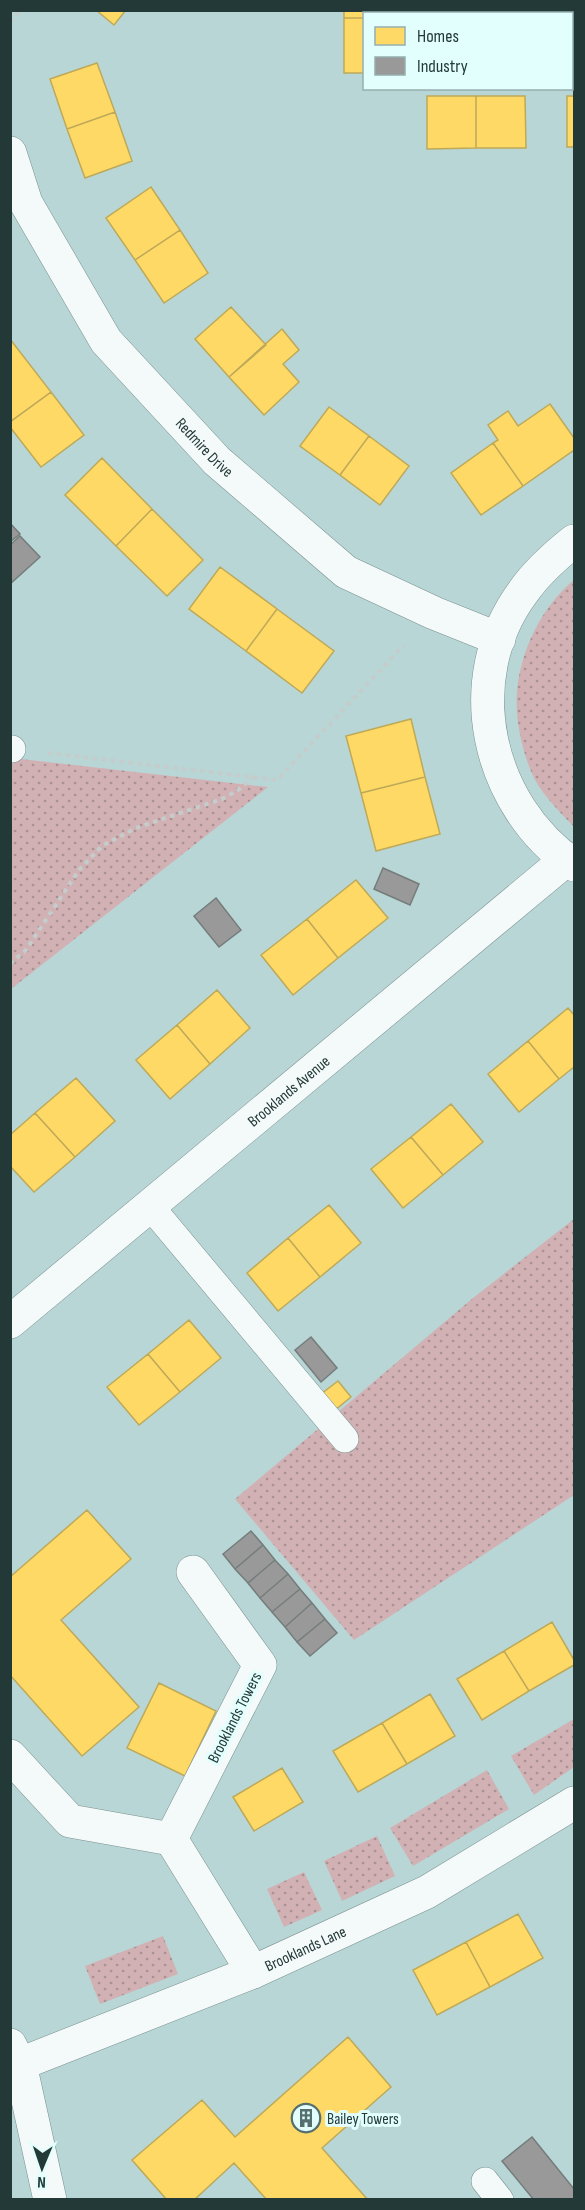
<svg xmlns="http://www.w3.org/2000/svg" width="585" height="2210" font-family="'Sofia Sans Condensed',sans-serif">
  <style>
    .grass { fill: url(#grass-dots) }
    .homes { fill: #ffd966; stroke: #bda958; stroke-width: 1.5 }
    .industry { fill: #999; stroke: #757c7c; stroke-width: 1.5 }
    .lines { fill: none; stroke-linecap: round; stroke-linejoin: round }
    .service-casing { stroke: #7a9291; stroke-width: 28 }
    .minor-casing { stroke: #7a9291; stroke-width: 34 }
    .path { stroke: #c4cdcc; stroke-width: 4; stroke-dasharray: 4.5 4.5; stroke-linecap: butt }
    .service { stroke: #f4f9f9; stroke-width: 27 }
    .minor { stroke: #f4f9f9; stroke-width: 33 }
    .labels { text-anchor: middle; stroke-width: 6; stroke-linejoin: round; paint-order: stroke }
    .street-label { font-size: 16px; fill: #223938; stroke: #e2fefd }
    .poi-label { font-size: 16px; fill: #223938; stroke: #e2fefd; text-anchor: start }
  </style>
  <defs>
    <pattern id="grass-dots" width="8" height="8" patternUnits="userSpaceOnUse" patternTransform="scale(1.5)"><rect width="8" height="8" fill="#d2b1b4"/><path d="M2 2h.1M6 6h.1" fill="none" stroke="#aa9193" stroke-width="1.8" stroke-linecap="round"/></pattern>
  </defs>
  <rect width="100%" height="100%" fill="#b8d6d5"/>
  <!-- grass -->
  <path class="grass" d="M 447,10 L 574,11 L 574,56 L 572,56 L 572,14 L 447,14 Z
    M 574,580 L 574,827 C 558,810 539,792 530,769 C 521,745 515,717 517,692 C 520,651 542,606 574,580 Z
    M 11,758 L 12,758 L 268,787 L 11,989 Z
    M 574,1219 L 574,1495 L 354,1640 L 235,1499 L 473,1298 Z
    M 574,1719 L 574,1767 L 534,1795 L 511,1756 Z
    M 487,1770 L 509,1809 L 413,1866 L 390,1828 Z
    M 377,1836 L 395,1876 L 342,1901 L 324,1861 Z
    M 304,1872 L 322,1910 L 284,1927 L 267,1889 Z
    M 163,1936 L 178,1974 L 100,2004 L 85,1966 Z"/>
  <!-- homes -->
  <path class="homes" d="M 96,10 L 126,10 L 114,25 Z
    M 344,10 L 396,10 L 396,14 L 364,14 L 364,18 L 344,18 Z
    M 344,18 L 364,18 L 364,73 L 344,73 Z
    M 97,63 L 115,112 L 67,129 L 50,79 Z
    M 427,96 L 476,96 L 476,148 L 427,149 Z
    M 476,96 L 525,96 L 526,148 L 476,148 Z
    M 567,96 L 574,96 L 574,147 L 567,147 Z
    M 115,112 L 132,161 L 85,178 L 67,129 Z
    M 151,187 L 180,230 L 135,260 L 106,218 Z
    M 180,230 L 208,273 L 164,303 L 135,260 Z
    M 231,307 L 266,345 L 229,377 L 195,339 Z
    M 282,329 L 299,350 L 283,364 L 299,382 L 264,415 L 229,377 Z
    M 10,339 L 51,392 L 10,422 Z
    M 51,392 L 84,435 L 41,467 L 10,427 L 10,422 Z
    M 550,404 L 574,438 L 574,450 L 523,486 L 493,443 L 498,440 L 488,425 L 508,411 L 518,426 Z
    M 329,407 L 369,436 L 340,475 L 300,446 Z
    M 369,436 L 409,466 L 380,505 L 340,475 Z
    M 493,443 L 523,486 L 481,515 L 451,473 Z
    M 102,458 L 152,509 L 116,546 L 65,495 Z
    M 152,509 L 203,560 L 167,596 L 116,546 Z
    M 220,567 L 277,609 L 246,651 L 189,609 Z
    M 277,609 L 334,651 L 302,693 L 246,651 Z
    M 411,719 L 425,777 L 361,793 L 346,736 Z
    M 425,777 L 440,834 L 376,851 L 361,793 Z
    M 356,880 L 388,918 L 338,958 L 307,919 Z
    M 307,919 L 338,958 L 293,995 L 261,955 Z
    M 217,990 L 250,1028 L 210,1064 L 177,1025 Z
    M 568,1008 L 574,1015 L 574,1067 L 559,1079 L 528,1041 Z
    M 177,1025 L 210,1064 L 170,1099 L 136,1060 Z
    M 528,1041 L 559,1079 L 519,1112 L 488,1074 Z
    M 76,1078 L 115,1121 L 75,1157 L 35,1113 Z
    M 451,1104 L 483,1142 L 443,1175 L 411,1137 Z
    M 35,1113 L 75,1157 L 34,1192 L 10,1166 L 10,1135 Z
    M 411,1137 L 443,1175 L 403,1208 L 371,1169 Z
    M 329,1205 L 361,1243 L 320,1277 L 288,1238 Z
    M 288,1238 L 320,1277 L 278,1311 L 247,1273 Z
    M 189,1320 L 221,1358 L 180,1392 L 148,1354 Z
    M 148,1354 L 180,1392 L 139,1425 L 107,1387 Z
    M 338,1381 L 351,1397 L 335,1410 L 321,1394 Z
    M 87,1510 L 131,1559 L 61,1620 L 139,1707 L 82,1756 L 10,1675 L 10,1577 Z
    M 552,1622 L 574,1660 L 574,1665 L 529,1691 L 504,1651 Z
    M 504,1651 L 529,1691 L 482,1720 L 457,1679 Z
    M 159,1683 L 216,1711 L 185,1776 L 127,1748 Z
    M 430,1694 L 455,1736 L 407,1764 L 382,1723 Z
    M 382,1723 L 407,1764 L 358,1792 L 333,1751 Z
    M 282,1768 L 303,1802 L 254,1831 L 233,1797 Z
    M 518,1914 L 543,1958 L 490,1987 L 466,1942 Z
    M 466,1942 L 490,1987 L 437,2015 L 413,1970 Z
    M 348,2037 L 391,2087 L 322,2148 L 368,2200 L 267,2200 L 234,2163 L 194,2200 L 167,2200 L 132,2160 L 202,2100 L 235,2137 Z"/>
  <!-- industry -->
  <path class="industry" d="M 10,523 L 20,534 L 10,542 Z
    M 20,536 L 40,557 L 10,584 L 10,545 Z
    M 383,868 L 419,884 L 410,905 L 374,889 Z
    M 216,898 L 241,930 L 219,947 L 194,916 Z
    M 311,1337 L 337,1368 L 321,1382 L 295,1350 Z
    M 251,1531 L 263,1545 L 235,1569 L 223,1554 Z
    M 263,1545 L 275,1560 L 248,1583 L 235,1569 Z
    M 275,1560 L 288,1574 L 260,1598 L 248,1583 Z
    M 288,1574 L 300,1589 L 272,1612 L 260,1598 Z
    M 300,1589 L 312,1603 L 285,1627 L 272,1612 Z
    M 312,1603 L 325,1619 L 297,1642 L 285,1627 Z
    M 325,1619 L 337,1633 L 310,1656 L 297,1642 Z
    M 532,2137 L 574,2189 L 574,2200 L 534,2200 L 502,2161 Z"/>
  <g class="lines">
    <!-- service casing -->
    <g class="service-casing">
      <path id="service" d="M 10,749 L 12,749
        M 150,1206 L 345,1439
        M 485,2181 L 500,2200"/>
    </g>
    <!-- minor casing -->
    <g class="minor-casing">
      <g id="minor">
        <path id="s1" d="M 10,153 L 26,203 L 106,341 L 217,461 L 346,572 L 434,613 L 499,639"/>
        <path d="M 574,541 C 555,556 537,572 523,592 C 458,680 487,805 574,865"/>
        <path id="s2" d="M 10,1322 L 567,859"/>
        <path d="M 193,1572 L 260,1665 L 171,1839 L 253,1972"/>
        <path d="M 10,1756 L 70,1821 L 171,1839"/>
        <path d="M 10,2045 L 20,2064 L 50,2200"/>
        <path id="s3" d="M 20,2064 L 253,1972 L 427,1892 L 574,1803"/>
      </g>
    </g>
    <!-- path -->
    <path class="path" d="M 439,14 L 439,10
      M 10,22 L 20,10
      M 572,63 L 574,63
      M 48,753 L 277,780 L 404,645
      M 10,964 L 26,950 L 79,870 L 102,846 L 136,828 L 222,799 L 237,791 L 253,777"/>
    <!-- service -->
    <use href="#service" class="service"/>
    <!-- minor -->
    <use href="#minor" class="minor"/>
  </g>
  <!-- icons -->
  <defs>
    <g id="building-ring" transform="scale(1.5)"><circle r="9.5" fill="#e2fefd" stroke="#56706f" stroke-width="1.5"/><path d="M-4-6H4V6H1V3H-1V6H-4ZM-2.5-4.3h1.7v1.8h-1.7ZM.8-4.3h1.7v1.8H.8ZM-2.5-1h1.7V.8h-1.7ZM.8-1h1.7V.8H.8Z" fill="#56706f"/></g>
  </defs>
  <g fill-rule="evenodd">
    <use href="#building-ring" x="306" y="2118"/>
  </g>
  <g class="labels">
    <!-- street labels -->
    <g class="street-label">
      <text dy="6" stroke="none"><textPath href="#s1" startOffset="357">Redmire Drive</textPath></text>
      <text dy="6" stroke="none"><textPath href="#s2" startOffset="362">Brooklands Avenue</textPath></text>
      <text transform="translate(234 1717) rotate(-63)" y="6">Brooklands Towers</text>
      <text dy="6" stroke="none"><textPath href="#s3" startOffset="308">Brooklands Lane</textPath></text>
    </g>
    <!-- poi labels -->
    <g class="poi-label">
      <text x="327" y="2124">Bailey Towers</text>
    </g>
  </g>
  <!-- border -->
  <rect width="585" height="2210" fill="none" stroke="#223938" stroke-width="24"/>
  <!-- legend -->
  <rect x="363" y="12" width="210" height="78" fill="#e2fefd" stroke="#95afae" stroke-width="1.5"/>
  <rect x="375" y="27" width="30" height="18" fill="#ffd966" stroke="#95afae" stroke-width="1.5"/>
  <text x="417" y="42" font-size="18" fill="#223938">Homes</text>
  <rect x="375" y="57" width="30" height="18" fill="#999999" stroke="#95afae" stroke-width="1.5"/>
  <text x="417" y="72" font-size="18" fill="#223938">Industry</text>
  <!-- north arrow -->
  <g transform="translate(42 2168) rotate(182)" stroke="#e2fefd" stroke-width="4.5" paint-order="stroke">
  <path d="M0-4.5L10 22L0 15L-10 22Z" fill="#223938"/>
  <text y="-9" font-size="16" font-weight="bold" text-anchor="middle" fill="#223938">N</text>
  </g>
</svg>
